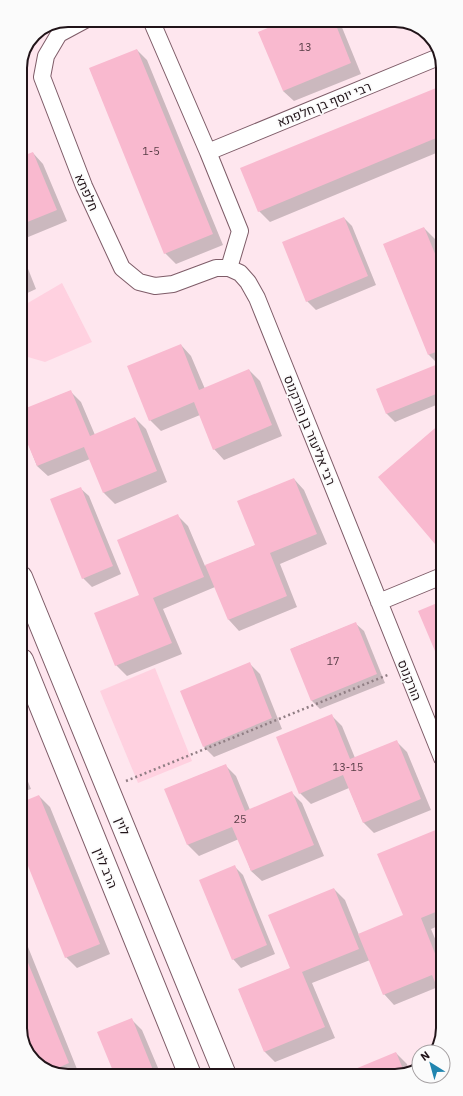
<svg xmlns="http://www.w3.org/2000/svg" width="463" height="1096" font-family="'IBM Plex Sans',Heebo,sans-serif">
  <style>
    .green { fill: #ffd1e0 }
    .shadow { fill: #0003 }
    .building { fill: #f9b9cf }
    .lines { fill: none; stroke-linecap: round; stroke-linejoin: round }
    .street-casing { stroke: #7e5c68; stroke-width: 18 }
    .secondary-casing { stroke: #7e5c68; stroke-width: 24 }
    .path { stroke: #907e84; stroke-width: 2.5; stroke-dasharray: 2 3; stroke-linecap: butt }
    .street { stroke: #fff; stroke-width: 16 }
    .secondary { stroke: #fff; stroke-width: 22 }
    .labels { text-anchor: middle; stroke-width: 3.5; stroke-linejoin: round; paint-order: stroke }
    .number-label { font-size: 11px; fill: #573d46 }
    .street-label { font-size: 13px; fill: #211419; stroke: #fbfbfb }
    .rim { fill: none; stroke: #211419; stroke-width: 2 }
  </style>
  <rect width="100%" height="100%" fill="#fee6ee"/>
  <!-- green -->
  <path class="green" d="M 62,283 L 92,342 L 45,362 L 21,355 L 21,307 Z
    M 155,668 L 192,761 L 138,783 L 100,691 Z"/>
  <!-- shadow -->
  <path class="shadow" d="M 290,20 L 339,20 L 361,74 L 294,101 L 283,91 Z
    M 137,50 L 147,60 L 223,245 L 176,264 L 165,253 L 90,69 Z
    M 441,87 L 441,151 L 270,222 L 259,211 Z
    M 33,153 L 43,164 L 67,221 L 21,240 L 20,159 Z
    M 344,218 L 352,226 L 376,285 L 316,310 L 307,301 Z
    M 424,228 L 435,239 L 441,254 L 441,365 L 439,366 L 441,369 L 441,403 L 395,422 L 387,414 L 377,390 L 439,365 L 429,355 L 384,245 Z
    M 21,251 L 36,289 L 21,296 Z
    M 181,345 L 191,356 L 205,389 L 249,370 L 260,381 L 282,436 L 224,460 L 214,449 L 200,415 L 161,431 L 150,420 Z
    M 70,391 L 81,402 L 95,435 L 135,418 L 146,429 L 167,482 L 115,504 L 104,493 L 90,459 L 48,476 L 37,466 L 21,425 L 21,411 Z
    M 441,424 L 442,549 L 379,477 Z
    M 294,479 L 304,490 L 327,544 L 280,564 L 297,607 L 239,631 L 229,620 L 215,587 L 163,609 L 182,654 L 127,676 L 116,665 L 140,595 L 178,516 L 188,526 L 205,566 L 256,545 Z
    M 80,488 L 89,496 L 121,574 L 92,587 L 83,578 Z
    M 442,603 L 442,657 L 435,651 Z
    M 355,623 L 364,631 L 385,683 L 320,709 L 312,701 L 291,649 Z
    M 249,663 L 260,674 L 282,729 L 214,757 L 204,747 Z
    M 331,715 L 342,726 L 355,758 L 397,742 L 407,752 L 431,810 L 374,833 L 363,822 L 349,788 L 311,804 L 300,793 Z
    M 225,765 L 236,776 L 250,810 L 292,793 L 302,803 L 324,856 L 262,881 L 251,871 L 239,839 L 199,856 L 188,845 L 166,789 Z
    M 22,767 L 31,789 L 22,792 Z
    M 39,796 L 50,807 L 110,954 L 77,968 L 66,957 L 22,848 L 22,803 Z
    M 438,830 L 443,834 L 443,924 L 431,929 L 443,958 L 443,999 L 438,987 L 394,1005 L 384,994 L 370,960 L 312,983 L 335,1038 L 275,1062 L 265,1052 L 239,990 L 291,968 L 334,889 L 345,900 L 359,935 L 404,916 Z
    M 235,867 L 243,875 L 275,954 L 241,968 L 233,959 Z
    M 22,942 L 28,947 L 79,1074 L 74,1076 L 65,1076 L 39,1066 L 34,1059 L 22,1031 Z
    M 131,1019 L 142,1030 L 161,1075 L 116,1076 Z
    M 396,1053 L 407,1064 L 410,1074 L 345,1074 Z"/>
  <!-- building -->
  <path class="building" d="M 287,20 L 334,20 L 351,63 L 283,91 L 258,32 Z
    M 137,49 L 213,234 L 164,254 L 89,68 Z
    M 441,86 L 441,136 L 258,212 L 240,168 Z
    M 33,152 L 57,210 L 20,225 L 20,157 Z
    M 344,217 L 368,276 L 306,302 L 282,242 Z
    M 424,227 L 441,268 L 441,350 L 428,355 L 383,244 Z
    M 21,265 L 26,278 L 21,281 Z
    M 181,344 L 199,390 L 249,369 L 272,425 L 213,450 L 194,402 L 149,421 L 127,366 Z
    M 438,364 L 441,372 L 441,392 L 386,414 L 376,389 Z
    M 71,390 L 90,436 L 135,417 L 157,471 L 103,493 L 84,447 L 37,466 L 21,428 L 21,410 Z
    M 441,423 L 442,538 L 435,544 L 378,477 Z
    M 294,478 L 317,534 L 270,553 L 287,596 L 228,620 L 205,565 L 255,545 L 237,501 Z
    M 81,487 L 113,566 L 82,579 L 50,499 Z
    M 178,514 L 204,577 L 153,598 L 172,643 L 115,666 L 94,613 L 139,595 L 117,540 Z
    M 442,601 L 442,648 L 435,651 L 418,611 Z
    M 356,622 L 377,674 L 311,701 L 290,649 Z
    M 250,662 L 272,718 L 203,747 L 180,691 Z
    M 332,714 L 350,759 L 397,740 L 421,799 L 363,823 L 343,775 L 299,794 L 276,737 Z
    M 226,764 L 245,811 L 292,791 L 314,845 L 251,871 L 232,827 L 187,845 L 164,789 Z
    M 39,795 L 100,944 L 65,958 L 22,851 L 22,802 Z
    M 438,829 L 443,840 L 443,909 L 421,918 L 440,966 L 443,964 L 443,1001 L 432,975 L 383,995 L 358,934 L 403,915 L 377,854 Z
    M 235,865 L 267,945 L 232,960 L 199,880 Z
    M 334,888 L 359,949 L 302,972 L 325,1027 L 264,1052 L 238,989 L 290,968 L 268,915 Z
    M 22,948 L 69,1063 L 51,1071 L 39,1066 L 31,1056 L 22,1034 Z
    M 132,1018 L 155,1075 L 115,1076 L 97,1032 Z
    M 396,1052 L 405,1074 L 343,1074 Z"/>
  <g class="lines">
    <!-- street casing -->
    <g class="street-casing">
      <path id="street" d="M 85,20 L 59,34 L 46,56 L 42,77 L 84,186 L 122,268 L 139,282 L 155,286 L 173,284 L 216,268 L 229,268 L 240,273 L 248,282 L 257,298 L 442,758
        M 151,20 L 208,152 L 240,231 L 229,268
        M 208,152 L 441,56
        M 379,602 L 442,576"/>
    </g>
    <!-- secondary casing -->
    <g class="secondary-casing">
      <path id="secondary" d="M 21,577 L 225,1075
        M 22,660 L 190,1075"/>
    </g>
    <!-- path -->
    <path class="path" d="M 126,781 L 390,674"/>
    <!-- street -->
    <use href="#street" class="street"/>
    <!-- secondary -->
    <use href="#secondary" class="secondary"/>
  </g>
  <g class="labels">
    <!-- number labels -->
    <g class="number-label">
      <text x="305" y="51">13</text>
      <text x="151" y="155">1-5</text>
      <text x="333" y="665">17</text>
      <text x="348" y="771">13-15</text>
      <text x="240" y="823">25</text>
    </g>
    <!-- street labels -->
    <g class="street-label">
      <text transform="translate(324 104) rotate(-22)" y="5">רבי יוסף בן חלפתא</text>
      <text transform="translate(87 192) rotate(66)" y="5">חלפתא</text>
      <text transform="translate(310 430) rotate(68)" y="5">רבי אליעזר בן הורקנוס</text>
      <text transform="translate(410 680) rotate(68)" y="5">הורקנוס</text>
      <text transform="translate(123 826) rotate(68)" y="5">לוין</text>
      <text transform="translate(106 868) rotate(68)" y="5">הרב לוין</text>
    </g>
  </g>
  <!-- crop -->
  <path d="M0 0H463V1096H0ZM68 27H395A41 41 0 0 1 436 68V1028A41 41 0 0 1 395 1069H68A41 41 0 0 1 27 1028V68A41 41 0 0 1 68 27Z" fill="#fbfbfb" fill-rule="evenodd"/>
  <path class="rim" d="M68 27H395A41 41 0 0 1 436 68V1028A41 41 0 0 1 395 1069H68A41 41 0 0 1 27 1028V68A41 41 0 0 1 68 27Z"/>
  <!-- north arrow -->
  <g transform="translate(431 1064) rotate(323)"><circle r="19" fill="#fbfbfb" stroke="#a49fa1"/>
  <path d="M0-3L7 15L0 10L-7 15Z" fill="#2185af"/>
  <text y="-6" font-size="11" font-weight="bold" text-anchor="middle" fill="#211419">N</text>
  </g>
</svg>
